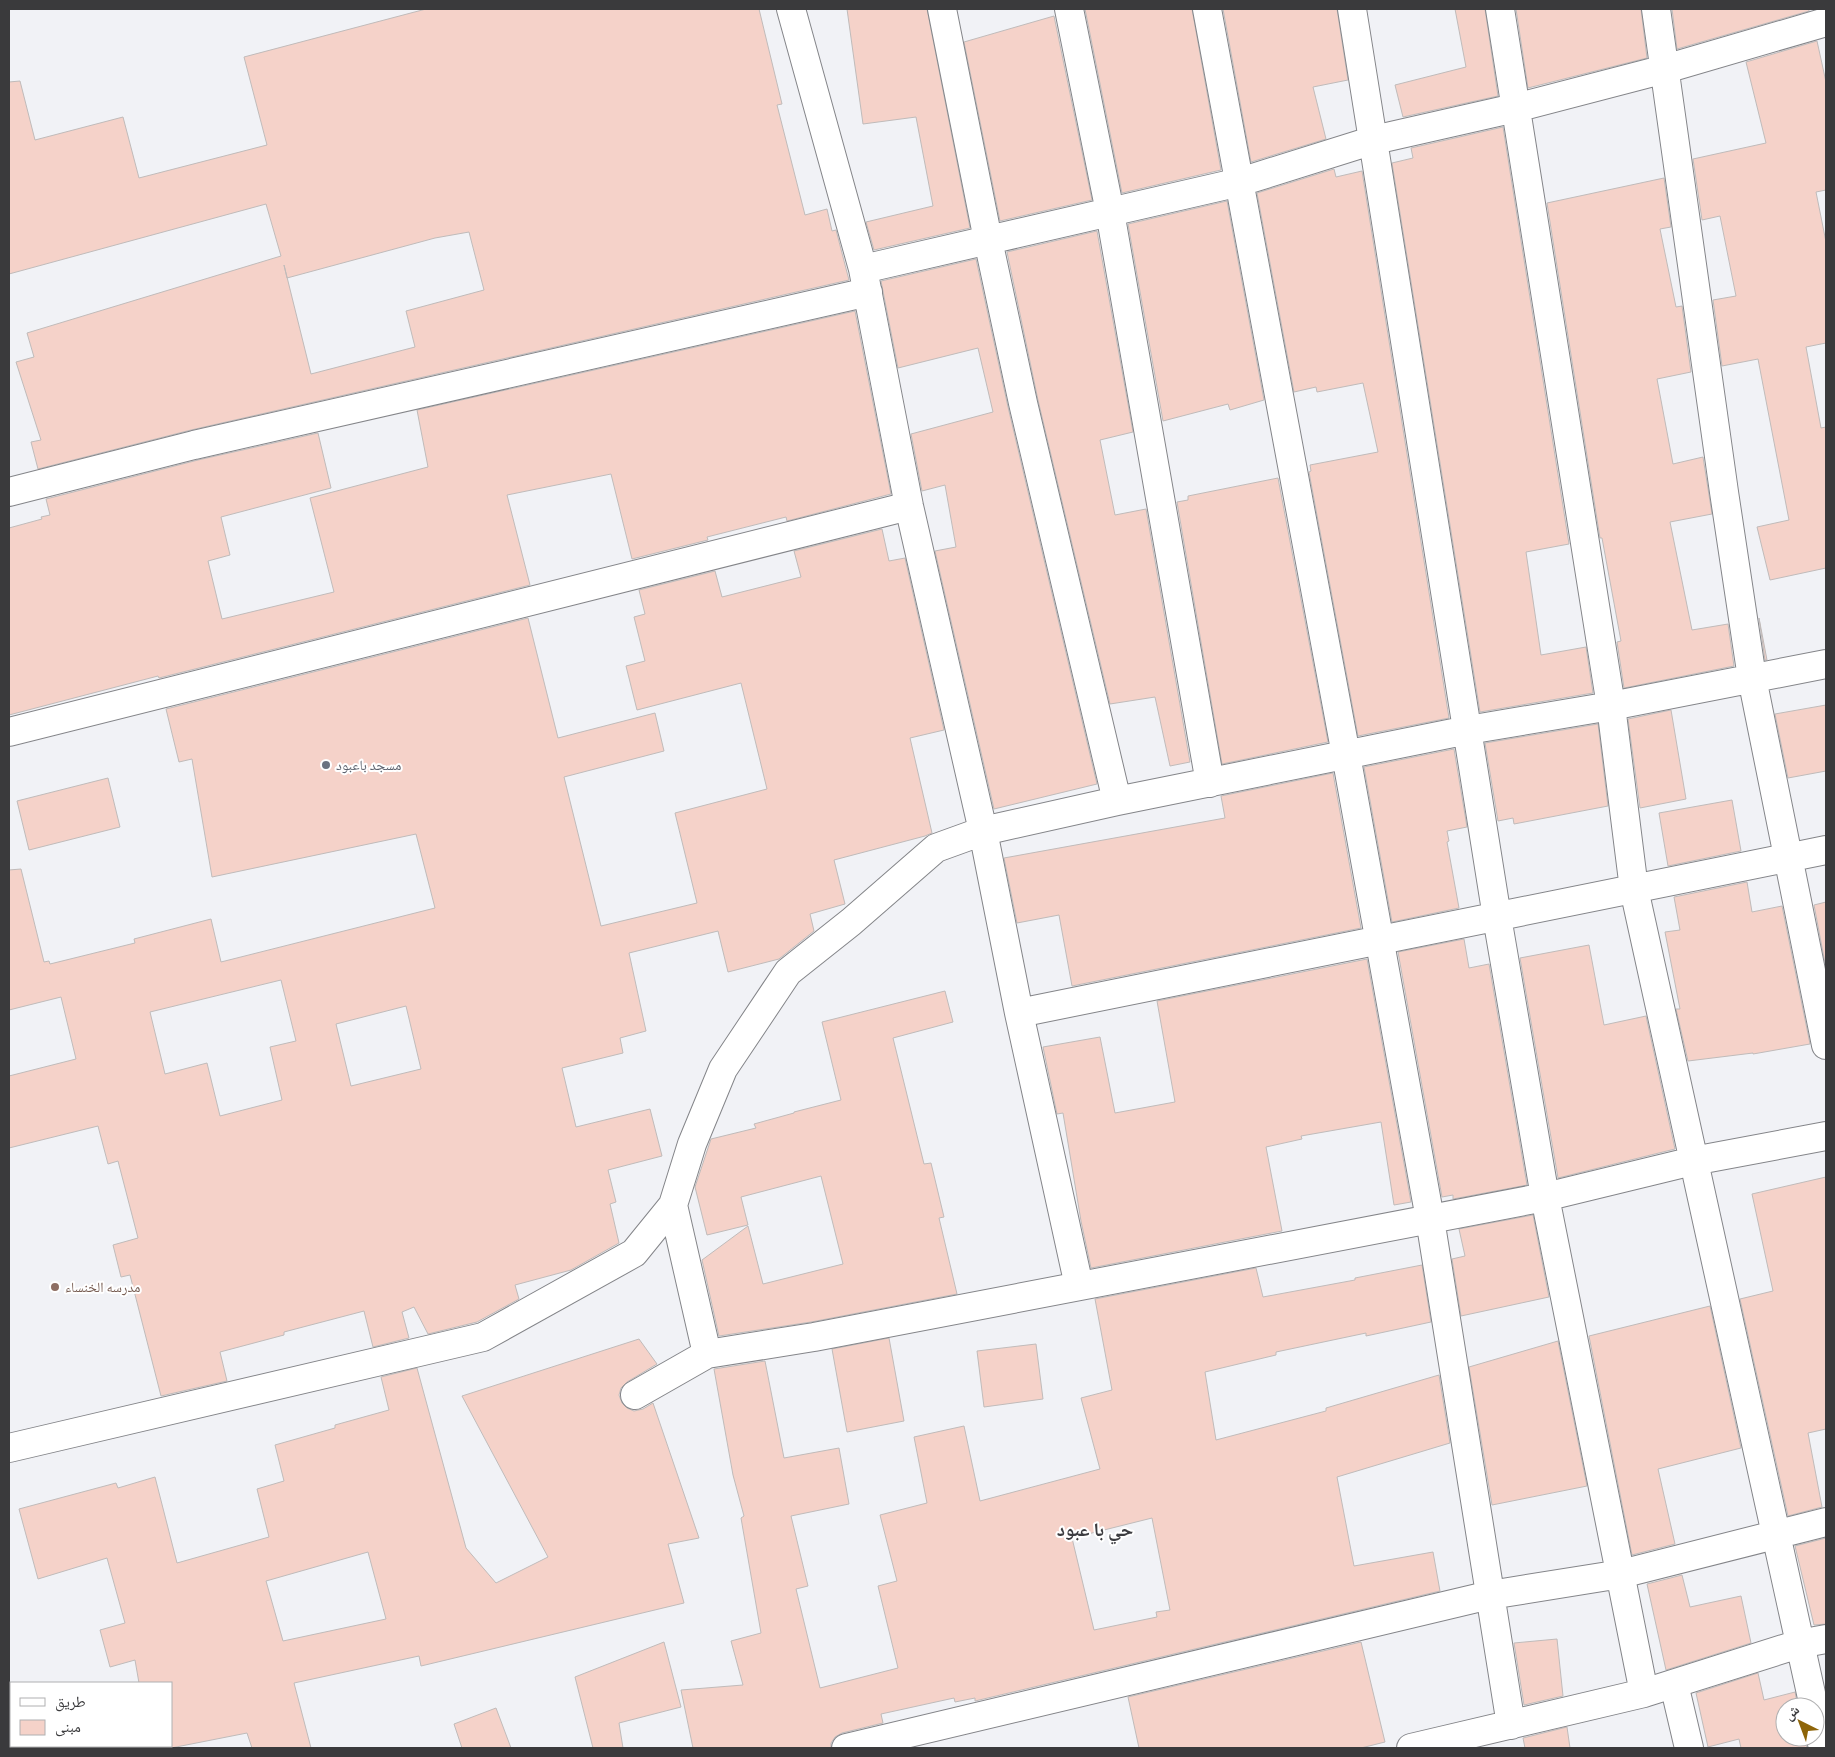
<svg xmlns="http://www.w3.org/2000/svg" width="1835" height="1757" font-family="Barlow,'Noto Naskh Arabic',sans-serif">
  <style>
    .building { fill: #f5d2c9; stroke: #c0bbba; fill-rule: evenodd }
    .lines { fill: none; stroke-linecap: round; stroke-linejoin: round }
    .street-casing { stroke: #848589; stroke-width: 30 }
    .street { stroke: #fff; stroke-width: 28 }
    .worship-dot { fill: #6b7280; stroke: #fff; stroke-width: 2 }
    .education-dot { fill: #8d6e63; stroke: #fff; stroke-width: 2 }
    .labels { text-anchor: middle; stroke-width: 4; stroke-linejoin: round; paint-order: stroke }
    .worship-label { font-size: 14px; fill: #5b616d; stroke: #fff; text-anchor: start }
    .education-label { font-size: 14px; fill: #785e54; stroke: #fff; text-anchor: start }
    .district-label { font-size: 19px; font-weight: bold; fill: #3c3c40; stroke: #fff }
  </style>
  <rect width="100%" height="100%" fill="#f1f2f6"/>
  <!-- building -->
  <path class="building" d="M 426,9 L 759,9 L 782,104 L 777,105 L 805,215 L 827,209 L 832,231 L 836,230 L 849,280 L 191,430 L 38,469 L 31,442 L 41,440 L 16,362 L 34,357 L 27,333 L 281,256 L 266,204 L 9,274 L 9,82 L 20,81 L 35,140 L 123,117 L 139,178 L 267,145 L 244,57 ZM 469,232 L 484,290 L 406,311 L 415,347 L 311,374 L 284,265 L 287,278 L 435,238 Z
    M 847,9 L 927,9 L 970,228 L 874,250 L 866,222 L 933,206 L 916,117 L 863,124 Z
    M 1085,9 L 1192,9 L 1221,170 L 1122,193 Z
    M 1223,9 L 1337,9 L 1348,80 L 1313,87 L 1326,139 L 1251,162 Z
    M 1455,9 L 1485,9 L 1498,96 L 1403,117 L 1395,85 L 1466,67 Z
    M 1516,9 L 1641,9 L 1647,58 L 1528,88 Z
    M 1672,9 L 1809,9 L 1809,11 L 1677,49 Z
    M 1054,16 L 1092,200 L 1000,221 L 964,42 Z
    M 1817,41 L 1826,82 L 1826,190 L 1816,192 L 1826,242 L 1826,343 L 1806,347 L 1821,428 L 1826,427 L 1826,568 L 1770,580 L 1757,527 L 1789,520 L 1758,359 L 1722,366 L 1713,300 L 1736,296 L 1720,216 L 1702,220 L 1693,159 L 1766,143 L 1746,62 Z
    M 1503,127 L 1569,544 L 1526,552 L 1541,655 L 1586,647 L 1593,693 L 1480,712 L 1392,163 L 1413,158 L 1411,148 Z
    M 1334,169 L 1336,177 L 1362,171 L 1449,718 L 1358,736 L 1309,472 L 1311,471 L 1310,465 L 1378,452 L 1363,383 L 1317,392 L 1316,387 L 1294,392 L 1257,193 Z
    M 1664,178 L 1671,227 L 1660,229 L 1676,307 L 1682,306 L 1691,372 L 1657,379 L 1673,464 L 1703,457 L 1712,514 L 1670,522 L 1692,630 L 1728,624 L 1734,666 L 1624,688 L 1617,642 L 1621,641 L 1602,538 L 1600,538 L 1547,203 Z
    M 1227,201 L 1264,400 L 1230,410 L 1228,404 L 1163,421 L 1128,224 Z
    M 1097,231 L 1133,432 L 1100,440 L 1115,515 L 1146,509 L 1190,762 L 1170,766 L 1155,697 L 1110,704 L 1038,400 L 1007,252 Z
    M 976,259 L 1008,407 L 1097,784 L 994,809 L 935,551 L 956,547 L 945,485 L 922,491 L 911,434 L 993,412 L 978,348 L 898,368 L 881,281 Z
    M 855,311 L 891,494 L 787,521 L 786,517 L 707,537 L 708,540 L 632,559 L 611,474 L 507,495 L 530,585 L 159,678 L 158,676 L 9,715 L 9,528 L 42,519 L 41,517 L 50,515 L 46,499 L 198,460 L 318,433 L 331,488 L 221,517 L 230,555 L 208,561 L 222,619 L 334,592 L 310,498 L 428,467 L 417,410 Z
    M 1278,478 L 1328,742 L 1222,764 L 1177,502 L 1188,500 L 1188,496 Z
    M 882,529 L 889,561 L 905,558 L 944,730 L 910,738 L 932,833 L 925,836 L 834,860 L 845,904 L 810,914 L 814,931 L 779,959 L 728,972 L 718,931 L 629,953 L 646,1031 L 620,1038 L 623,1053 L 562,1068 L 576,1127 L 650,1109 L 662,1156 L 608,1170 L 616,1202 L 610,1204 L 619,1243 L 571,1270 L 515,1285 L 519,1299 L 477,1322 L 428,1334 L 414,1307 L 402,1312 L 409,1338 L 373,1347 L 364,1311 L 284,1332 L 284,1335 L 220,1352 L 227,1381 L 161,1396 L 130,1275 L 121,1277 L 113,1245 L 138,1238 L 118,1161 L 108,1164 L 98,1126 L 9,1148 L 9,1076 L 76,1059 L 61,997 L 9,1010 L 9,870 L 21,869 L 44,962 L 49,961 L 50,964 L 135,943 L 134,939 L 211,919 L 221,962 L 435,908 L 416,834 L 212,877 L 192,759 L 179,762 L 166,709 L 528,618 L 558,738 L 655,713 L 664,751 L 564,777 L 601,926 L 697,903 L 675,813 L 767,789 L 741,683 L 637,710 L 626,666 L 645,661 L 634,617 L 645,614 L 639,590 L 715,571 L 722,597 L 801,577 L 794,551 ZM 281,980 L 296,1041 L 270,1047 L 282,1100 L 220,1116 L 207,1063 L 165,1074 L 150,1012 ZM 406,1006 L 421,1069 L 351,1086 L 336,1024 Z
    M 1759,618 L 1767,660 L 1765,660 Z
    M 1826,705 L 1826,771 L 1788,778 L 1775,714 Z
    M 1671,710 L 1686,799 L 1640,808 L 1628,719 Z
    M 1598,724 L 1608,806 L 1514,824 L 1513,818 L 1498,821 L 1485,743 Z
    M 1454,749 L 1467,827 L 1447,831 L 1449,841 L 1447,842 L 1459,908 L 1392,922 L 1364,767 Z
    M 1333,773 L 1361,928 L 1072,986 L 1059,915 L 1017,923 L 1004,858 L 1225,818 L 1221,796 Z
    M 108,778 L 120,827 L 29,850 L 17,801 Z
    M 1732,800 L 1741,851 L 1668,866 L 1659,813 Z
    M 1747,882 L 1752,912 L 1782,906 L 1810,1044 L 1753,1054 L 1753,1053 L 1688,1061 L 1676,1009 L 1680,1009 L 1665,932 L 1680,930 L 1674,897 Z
    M 1826,902 L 1826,962 L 1825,963 L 1814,905 Z
    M 1464,939 L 1469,968 L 1489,964 L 1527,1185 L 1453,1199 L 1453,1195 L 1442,1197 L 1398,952 Z
    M 1589,945 L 1604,1025 L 1646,1016 L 1675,1149 L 1558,1178 L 1520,958 Z
    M 1367,959 L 1411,1202 L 1394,1205 L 1381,1122 L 1301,1136 L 1302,1139 L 1266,1147 L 1282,1231 L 1091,1268 L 1081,1221 L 1063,1113 L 1057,1114 L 1043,1047 L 1100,1037 L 1115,1113 L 1175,1102 L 1157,1001 Z
    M 945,991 L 953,1022 L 893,1038 L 924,1164 L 931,1163 L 944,1217 L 939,1218 L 957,1294 L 811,1322 L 719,1336 L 702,1260 L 748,1226 L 763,1284 L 843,1264 L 821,1176 L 741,1197 L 748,1225 L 707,1235 L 695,1187 L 711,1139 L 756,1128 L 754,1124 L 794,1113 L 794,1112 L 841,1100 L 822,1022 Z
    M 1826,1177 L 1826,1429 L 1808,1433 L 1822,1507 L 1788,1516 L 1740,1299 L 1773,1291 L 1752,1194 Z
    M 1533,1215 L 1549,1297 L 1461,1316 L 1452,1259 L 1465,1256 L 1459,1229 Z
    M 1422,1265 L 1431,1322 L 1366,1336 L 1366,1333 L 1276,1352 L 1276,1355 L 1205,1372 L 1216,1440 L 1326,1411 L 1326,1408 L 1439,1375 L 1450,1443 L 1337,1477 L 1354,1566 L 1433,1552 L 1440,1591 L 975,1701 L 975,1698 L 955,1702 L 954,1698 L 881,1714 L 883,1723 L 842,1733 L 835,1737 L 831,1743 L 831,1748 L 693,1748 L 681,1690 L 743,1685 L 731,1641 L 761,1633 L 741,1518 L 744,1516 L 733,1475 L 714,1369 L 765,1361 L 784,1458 L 839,1448 L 849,1504 L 791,1516 L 808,1586 L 796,1589 L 820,1688 L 898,1668 L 878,1586 L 897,1581 L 880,1515 L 927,1503 L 914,1437 L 964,1426 L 980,1501 L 1100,1469 L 1081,1398 L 1112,1390 L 1095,1299 L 1256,1268 L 1263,1297 L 1355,1280 L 1355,1278 ZM 1152,1518 L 1170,1610 L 1156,1612 L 1157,1617 L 1094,1630 L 1072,1538 Z
    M 1710,1306 L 1741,1448 L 1658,1469 L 1675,1544 L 1632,1555 L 1589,1336 Z
    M 889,1338 L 904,1421 L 847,1432 L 832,1349 Z
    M 639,1339 L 657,1364 L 627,1382 L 621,1388 L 619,1395 L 622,1403 L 627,1408 L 634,1411 L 643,1409 L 653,1403 L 699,1538 L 668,1544 L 684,1603 L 421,1666 L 419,1656 L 294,1683 L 311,1748 L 252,1748 L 247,1733 L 171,1748 L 171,1683 L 139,1683 L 135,1660 L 110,1667 L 100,1630 L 125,1623 L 107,1558 L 38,1579 L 19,1509 L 116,1483 L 118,1488 L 155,1477 L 177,1563 L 269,1537 L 257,1489 L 284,1481 L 275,1445 L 335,1428 L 335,1425 L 389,1410 L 381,1377 L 417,1368 L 466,1548 L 496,1583 L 548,1557 L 462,1396 ZM 368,1552 L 386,1619 L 283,1641 L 266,1581 Z
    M 1558,1341 L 1587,1486 L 1492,1505 L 1469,1367 Z
    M 1036,1344 L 1043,1399 L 984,1407 L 977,1351 Z
    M 1826,1538 L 1826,1624 L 1814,1625 L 1795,1546 Z
    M 1682,1575 L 1690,1607 L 1741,1596 L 1751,1643 L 1666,1670 L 1647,1584 Z
    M 1557,1639 L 1563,1696 L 1524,1705 L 1514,1643 Z
    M 664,1642 L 681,1707 L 619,1723 L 623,1748 L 593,1748 L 575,1677 Z
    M 1361,1642 L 1385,1742 L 1361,1748 L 1139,1748 L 1128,1697 Z
    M 1758,1673 L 1764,1700 L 1795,1692 L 1798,1707 L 1785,1707 L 1785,1737 L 1804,1737 L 1807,1748 L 1741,1748 L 1739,1739 L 1708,1747 L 1696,1693 Z
    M 496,1708 L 511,1748 L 462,1748 L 454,1724 Z
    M 1567,1727 L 1570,1748 L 1525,1748 L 1523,1738 Z"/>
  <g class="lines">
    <!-- street casing -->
    <g class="street-casing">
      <path id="street" d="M 791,9 L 863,269 L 909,506 L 983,831 L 1019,1013 L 1079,1286
        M 942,9 L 988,240 L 1023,403 L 1117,801
        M 1069,9 L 1110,212 L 1210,783
        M 1207,9 L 1346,755 L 1430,1219 L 1511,1725
        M 1352,9 L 1497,917 L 1545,1197 L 1644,1693
        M 1500,9 L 1611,706 L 1634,889 L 1814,1707
        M 1656,9 L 1724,492 L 1752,678 L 1826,1045
        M 863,269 L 1240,182 L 1374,140 L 1515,108 L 1665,69 L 1826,22
        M 9,492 L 194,445 L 868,292
        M 9,732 L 909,506
        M 1019,1013 L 1826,850
        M 673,1205 L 707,1354
        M 635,1395 L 707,1354 L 814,1337 L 1545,1197 L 1693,1161 L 1826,1136
        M 9,1448 L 483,1337 L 634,1253 L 673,1205 L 692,1144 L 723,1069 L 788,972 L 851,922 L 936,848 L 983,831 L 1117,801 L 1468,730 L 1611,706 L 1826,664
        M 1674,1684 L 1689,1748
        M 1815,1713 L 1823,1748
        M 846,1748 L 1490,1595 L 1621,1574 L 1826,1522
        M 1411,1748 L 1644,1693 L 1799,1644 L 1826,1639"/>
    </g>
    <!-- street -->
    <use href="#street" class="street"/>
  </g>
  <!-- markers -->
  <circle class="worship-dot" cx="326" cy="765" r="5"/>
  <circle class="education-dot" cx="55" cy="1287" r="5"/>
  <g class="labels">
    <!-- worship labels -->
    <g class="worship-label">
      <text x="336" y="770">مسجد باعبود</text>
    </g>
    <!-- education labels -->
    <g class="education-label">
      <text x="65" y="1292">مدرسه الخنساء</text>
    </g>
    <!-- district labels -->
    <g class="district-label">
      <text x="1095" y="1536">حي با عبود</text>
    </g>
  </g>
  <!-- border -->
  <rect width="1835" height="1757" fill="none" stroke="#3a3a3c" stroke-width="20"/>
  <!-- legend -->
  <rect x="10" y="1682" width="162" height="65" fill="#ffffff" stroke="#b0b0b1"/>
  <rect x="20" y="1698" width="25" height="8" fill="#ffffff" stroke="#b0b0b1"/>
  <text x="55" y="1707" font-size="15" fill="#3a3a3c">طريق</text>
  <rect x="20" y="1720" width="25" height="15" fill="#f5d2c9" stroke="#b0b0b1"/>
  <text x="55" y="1732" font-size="15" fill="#3a3a3c">مبنى</text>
  <!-- north arrow -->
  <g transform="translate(1800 1722) rotate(318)"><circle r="24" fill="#ffffff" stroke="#b0b0b1"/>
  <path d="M0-4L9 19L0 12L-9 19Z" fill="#8e6509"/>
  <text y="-8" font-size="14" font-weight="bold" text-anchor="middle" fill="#3a3a3c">ش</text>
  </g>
</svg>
